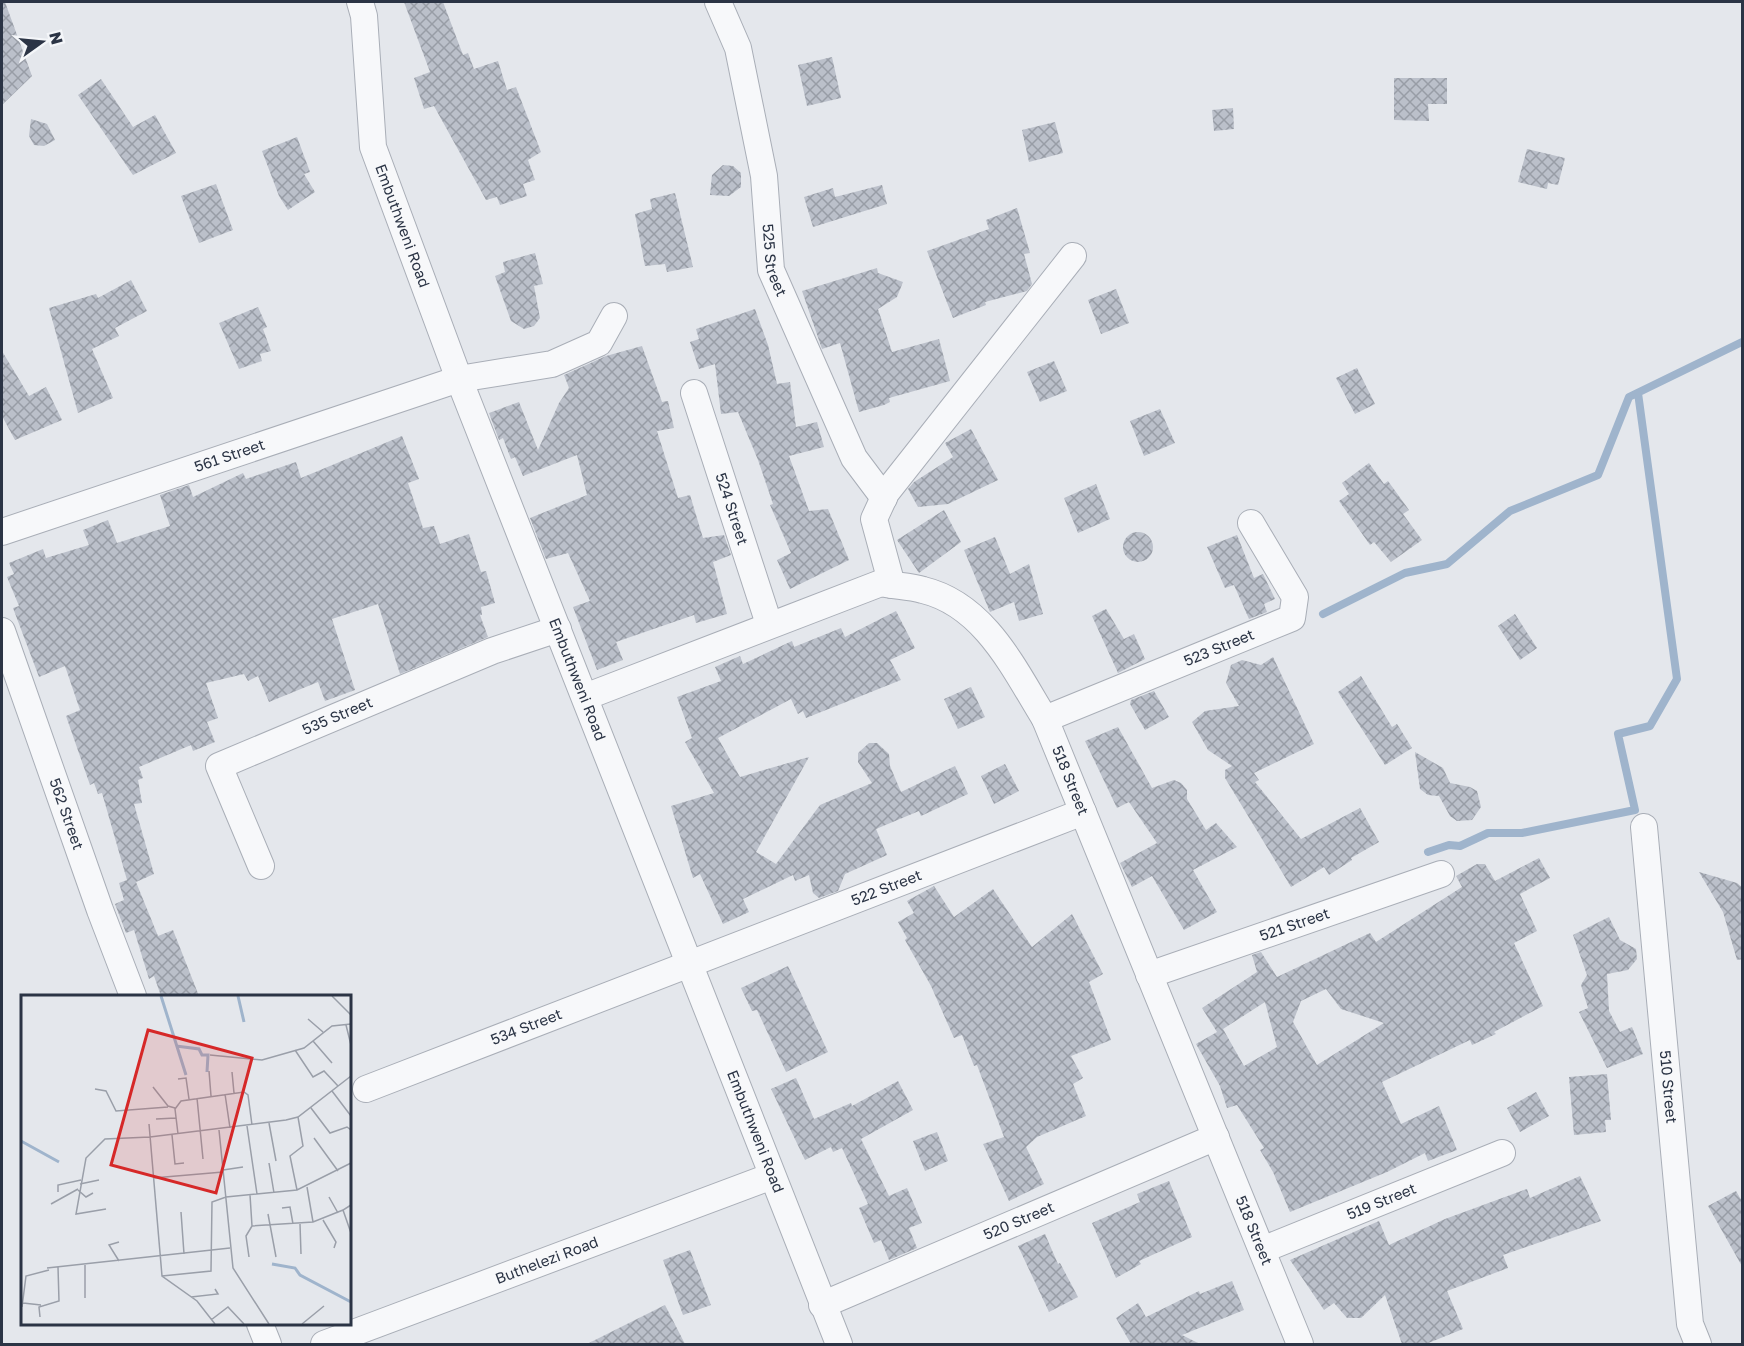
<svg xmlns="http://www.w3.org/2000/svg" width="1744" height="1346" font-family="'Golos Text',sans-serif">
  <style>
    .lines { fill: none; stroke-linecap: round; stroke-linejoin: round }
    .stream { stroke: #9fb4cc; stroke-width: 8 }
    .building { fill: url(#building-cross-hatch); fill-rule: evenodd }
    .minor-casing { stroke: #a9aeb7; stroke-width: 28 }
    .minor { stroke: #f7f8fa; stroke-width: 26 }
    .labels { text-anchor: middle; stroke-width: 4.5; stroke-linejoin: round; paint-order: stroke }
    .street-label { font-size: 15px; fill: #2b3445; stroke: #f4f6f9 }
    .inset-river { fill: none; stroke: #9fb4cc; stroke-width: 3 }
    .inset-road { fill: none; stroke: #9a9fa9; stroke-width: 1.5 }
    .view { fill: #d62828; fill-opacity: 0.15; stroke: #d62828; stroke-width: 3 }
    .inset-edge { fill: none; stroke: #2b3445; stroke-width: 3 }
  </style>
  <defs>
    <pattern id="building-cross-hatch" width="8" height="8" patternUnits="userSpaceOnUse" patternTransform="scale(1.5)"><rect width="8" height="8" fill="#bbc0ca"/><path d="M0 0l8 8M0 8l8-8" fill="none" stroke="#989da6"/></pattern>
  </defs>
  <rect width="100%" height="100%" fill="#e4e7ec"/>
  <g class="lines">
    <!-- stream -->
    <path class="stream" d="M 1323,614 L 1405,573 L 1447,564 L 1510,511 L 1598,475 L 1629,397 L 1742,342
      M 1428,852 L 1449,845 L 1460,846 L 1488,833 L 1522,833 L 1635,810 L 1618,734 L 1650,726 L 1677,679 L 1638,393"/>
  </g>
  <!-- building -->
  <path class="building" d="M 2,2 L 5,2 L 32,76 L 2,105 Z
    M 404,2 L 443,2 L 463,55 L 468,53 L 474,69 L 498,61 L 507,90 L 516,87 L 541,152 L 528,160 L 535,180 L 523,184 L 527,196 L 500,205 L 497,197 L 486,200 L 434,106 L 424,109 L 414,78 L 430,72 Z
    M 832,57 L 841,98 L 807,106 L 798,65 Z
    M 1394,78 L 1447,78 L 1447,104 L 1428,104 L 1429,121 L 1394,120 Z
    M 101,79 L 133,127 L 155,115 L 176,153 L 133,175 L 78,95 Z
    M 1233,108 L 1234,129 L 1214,131 L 1212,110 Z
    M 31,119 L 47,124 L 55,140 L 44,146 L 34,145 L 29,136 Z
    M 1055,122 L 1063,153 L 1029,162 L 1022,130 Z
    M 297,137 L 310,172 L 304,174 L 315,192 L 288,210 L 279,196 L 262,151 Z
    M 1527,149 L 1565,158 L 1558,185 L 1548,183 L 1547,189 L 1518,182 Z
    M 723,165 L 733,166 L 741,173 L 741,187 L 729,196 L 710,195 L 712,175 Z
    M 216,184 L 233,230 L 199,243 L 181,196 Z
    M 882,185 L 887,204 L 813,227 L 804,197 L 833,188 L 835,197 Z
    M 675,193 L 693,267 L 667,272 L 665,264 L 645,266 L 635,214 L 652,209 L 650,199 Z
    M 1017,208 L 1030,253 L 1024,254 L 1032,284 L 1027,291 L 985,302 L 986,305 L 953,318 L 927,251 L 989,229 L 986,220 Z
    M 535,253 L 543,284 L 534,286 L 540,318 L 534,326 L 524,329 L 511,321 L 495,276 L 505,272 L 503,262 Z
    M 877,268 L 878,273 L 903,282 L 897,297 L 878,309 L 892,352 L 939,339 L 950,381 L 889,398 L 890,402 L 884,405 L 859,412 L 840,343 L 822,349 L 802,291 Z
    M 131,280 L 147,311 L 115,328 L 119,336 L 92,349 L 113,398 L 78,413 L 49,308 L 96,294 L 98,298 Z
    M 1116,289 L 1129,323 L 1101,334 L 1088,300 Z
    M 258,307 L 267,327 L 263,329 L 271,351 L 260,354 L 262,361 L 239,369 L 219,323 Z
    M 755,309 L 768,345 L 777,384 L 790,382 L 796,427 L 817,422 L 824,447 L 789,456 L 809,511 L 828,509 L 849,560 L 790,589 L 777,560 L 791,553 L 770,505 L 773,504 L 758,460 L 738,412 L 721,414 L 715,364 L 699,369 L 690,342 L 699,339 L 696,329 Z
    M 642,346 L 662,402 L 668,401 L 674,428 L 657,431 L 678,498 L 690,495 L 703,538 L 724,535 L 731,555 L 713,562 L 727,614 L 696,623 L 694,615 L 616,642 L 623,660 L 597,670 L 573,607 L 590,601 L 568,553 L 546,559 L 530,518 L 587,495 L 577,455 L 523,476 L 515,457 L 511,459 L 503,438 L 499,440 L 489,413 L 519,402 L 538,450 L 559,403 L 569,388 L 564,375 L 606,356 Z
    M 2,351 L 29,396 L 46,387 L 62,420 L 15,440 L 2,416 Z
    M 1054,361 L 1067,391 L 1040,402 L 1027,372 Z
    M 1357,368 L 1375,404 L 1355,414 L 1336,378 Z
    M 1160,409 L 1175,443 L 1144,456 L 1130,421 Z
    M 971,429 L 998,480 L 948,504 L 918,507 L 908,489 L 914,482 L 953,457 L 945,443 Z
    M 402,436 L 419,479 L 408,483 L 423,528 L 434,526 L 440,544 L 469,534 L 481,572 L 486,571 L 495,603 L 481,607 L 482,615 L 480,615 L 488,637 L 400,674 L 378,604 L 332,619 L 355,690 L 325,701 L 318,682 L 269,702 L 258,676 L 248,681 L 244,674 L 206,683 L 218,718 L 207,722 L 215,742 L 193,751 L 191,745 L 139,767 L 143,778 L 138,780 L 142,803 L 134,804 L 154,874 L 136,882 L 158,936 L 173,930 L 199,996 L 161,996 L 154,976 L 149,979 L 134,930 L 126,933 L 115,904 L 124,900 L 119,883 L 127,880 L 102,793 L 98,794 L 94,783 L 90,785 L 66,716 L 80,710 L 65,666 L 39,677 L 13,608 L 19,606 L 7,577 L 14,574 L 9,563 L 43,549 L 46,558 L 89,545 L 83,530 L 108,520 L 117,543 L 170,526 L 160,495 L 189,485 L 193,497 L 243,473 L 246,479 L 296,462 L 301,478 Z
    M 1369,463 L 1384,484 L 1388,481 L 1409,510 L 1403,514 L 1422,540 L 1391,562 L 1374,542 L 1370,545 L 1339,501 L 1349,494 L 1342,483 Z
    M 1096,484 L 1110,519 L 1078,533 L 1064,498 Z
    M 944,510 L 961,542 L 919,573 L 897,540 Z
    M1123 547a15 15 0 1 1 30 0a15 15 0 1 1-30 0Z
    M 1237,535 L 1254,578 L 1263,574 L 1275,599 L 1264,604 L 1267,612 L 1249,619 L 1234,585 L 1225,588 L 1207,547 Z
    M 995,537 L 1010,574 L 1029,564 L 1043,614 L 1019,621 L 1014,602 L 990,612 L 964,550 Z
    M 1106,609 L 1124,639 L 1134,634 L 1145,659 L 1118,673 L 1092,616 Z
    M 896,611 L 915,648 L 890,660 L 901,680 L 806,718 L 803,711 L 798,714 L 791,699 L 718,738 L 740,777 L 809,757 L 756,852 L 776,864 L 820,805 L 872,783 L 858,762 L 858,753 L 869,743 L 877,743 L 889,754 L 890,766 L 901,792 L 955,766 L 968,794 L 921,816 L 919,811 L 876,829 L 887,855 L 845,874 L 838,891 L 819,898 L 813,893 L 809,875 L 795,881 L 793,875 L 743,899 L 749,912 L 723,924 L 700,874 L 693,878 L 671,806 L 714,793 L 685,742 L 692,738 L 677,697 L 721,681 L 715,667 L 740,656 L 743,664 L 792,641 L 794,647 L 841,628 L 845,637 Z
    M 1515,614 L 1537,648 L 1520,660 L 1498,626 Z
    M 1273,657 L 1314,744 L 1254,773 L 1259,780 L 1255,782 L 1301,839 L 1360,808 L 1379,842 L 1351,858 L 1352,860 L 1329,875 L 1324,867 L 1291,887 L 1225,778 L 1225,770 L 1232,766 L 1208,750 L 1192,722 L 1205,711 L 1239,706 L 1226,683 L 1231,665 L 1242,660 L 1261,665 Z
    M 1361,676 L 1392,727 L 1397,724 L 1412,748 L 1385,765 L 1338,692 Z
    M 971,687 L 985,717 L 958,729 L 944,699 Z
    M 1154,691 L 1169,717 L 1145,730 L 1130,704 L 1131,700 Z
    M 1118,727 L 1152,788 L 1174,780 L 1181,783 L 1187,790 L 1187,799 L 1206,830 L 1216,823 L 1237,847 L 1193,870 L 1217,912 L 1184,930 L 1152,876 L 1132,887 L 1120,863 L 1157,843 L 1129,802 L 1117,808 L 1085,741 Z
    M 1415,752 L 1443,768 L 1450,783 L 1470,787 L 1477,791 L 1481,807 L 1472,820 L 1457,821 L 1450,816 L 1439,796 L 1428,795 L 1420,789 Z
    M 1005,764 L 1019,791 L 994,804 L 981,776 Z
    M 1539,858 L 1550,878 L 1520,894 L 1537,931 L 1514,943 L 1543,1006 L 1494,1032 L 1496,1034 L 1472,1045 L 1470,1040 L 1382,1082 L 1401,1124 L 1439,1106 L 1457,1150 L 1428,1161 L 1425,1153 L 1387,1172 L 1290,1212 L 1273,1172 L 1260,1150 L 1264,1148 L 1237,1105 L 1227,1108 L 1220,1086 L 1196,1044 L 1217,1032 L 1202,1008 L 1257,972 L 1252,955 L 1261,952 L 1277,977 L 1370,933 L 1376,942 L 1462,887 L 1456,876 L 1477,864 L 1485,864 L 1495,881 ZM 1326,989 L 1341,1009 L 1384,1023 L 1317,1065 L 1293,1022 L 1301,1001 ZM 1265,1002 L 1277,1047 L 1244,1066 L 1223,1029 Z
    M 1699,872 L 1737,883 L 1743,888 L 1743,959 L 1737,960 L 1723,912 Z
    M 934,886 L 954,917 L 993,889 L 1032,947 L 1072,914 L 1103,974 L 1089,982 L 1111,1040 L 1071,1056 L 1083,1078 L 1073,1084 L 1086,1116 L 1037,1137 L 1026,1147 L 1044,1184 L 1009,1201 L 983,1144 L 1004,1137 L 977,1065 L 974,1066 L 962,1035 L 954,1038 L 931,986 L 905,940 L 907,938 L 898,922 L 914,913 L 907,901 Z
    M 1609,917 L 1620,940 L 1636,949 L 1637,959 L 1628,970 L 1607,974 L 1609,1011 L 1620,1032 L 1632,1027 L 1643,1054 L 1607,1068 L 1579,1012 L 1588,1008 L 1581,985 L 1587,975 L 1573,935 Z
    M 788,966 L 828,1052 L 786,1072 L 757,1010 L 752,1011 L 741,988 Z
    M 1607,1074 L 1611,1120 L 1605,1120 L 1606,1132 L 1574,1135 L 1569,1077 Z
    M 796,1078 L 814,1119 L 851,1103 L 852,1106 L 898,1081 L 913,1110 L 861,1139 L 889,1196 L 907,1188 L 922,1223 L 909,1228 L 917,1248 L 889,1260 L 881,1240 L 874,1243 L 859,1208 L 868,1204 L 842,1148 L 833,1152 L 831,1147 L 805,1160 L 771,1089 Z
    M 1536,1092 L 1549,1116 L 1520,1132 L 1507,1108 Z
    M 937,1132 L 948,1161 L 925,1171 L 913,1141 Z
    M 1580,1176 L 1601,1221 L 1503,1255 L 1508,1268 L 1447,1291 L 1463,1329 L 1426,1344 L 1402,1344 L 1385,1295 L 1361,1318 L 1347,1318 L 1334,1303 L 1324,1310 L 1290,1260 L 1379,1221 L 1389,1245 L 1445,1219 L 1527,1189 L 1530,1198 Z
    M 1169,1181 L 1192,1237 L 1139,1261 L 1141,1264 L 1116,1278 L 1092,1223 L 1140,1202 L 1137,1194 Z
    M 1736,1191 L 1743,1203 L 1743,1268 L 1708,1206 Z
    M 1045,1234 L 1058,1264 L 1060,1263 L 1078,1297 L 1049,1312 L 1018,1246 Z
    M 690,1250 L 711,1305 L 683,1315 L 663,1260 Z
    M 1232,1281 L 1244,1310 L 1182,1335 L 1200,1344 L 1131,1344 L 1116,1318 L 1138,1303 L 1146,1317 L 1199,1291 L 1200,1294 Z
    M 665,1305 L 685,1344 L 587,1344 Z"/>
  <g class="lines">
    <!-- minor casing -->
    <g class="minor-casing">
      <g id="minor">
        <path id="s1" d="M 360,2 L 364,16 L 373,147 L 459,379 L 839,1344"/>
        <path id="s2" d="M 718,2 L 738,48 L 764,176 L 771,270 L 854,458 L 884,498"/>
        <path id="s3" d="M 694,393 L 769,624"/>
        <path id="s4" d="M 2,532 L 459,379 L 552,364 L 599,343 L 614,316"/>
        <path d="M 892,585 L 874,519 L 886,493 L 1073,256"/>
        <path id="s5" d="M 2,631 L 100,910 L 133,996"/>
        <path id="s6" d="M 585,697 L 881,583 C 895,586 910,586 923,590 C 985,605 1014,669 1045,719 L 1300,1344"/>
        <path id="s7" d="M 1045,719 L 1292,618 L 1295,597 L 1251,523"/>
        <path id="s8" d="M 1644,827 L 1690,1324 L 1698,1344"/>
        <path id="s9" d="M 261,866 L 219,766 L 492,651 L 558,629"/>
        <path id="s10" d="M 1149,975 L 1441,874"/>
        <path id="s11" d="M 366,1089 L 1083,812"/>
        <path id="s12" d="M 1262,1250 L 1502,1153"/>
        <path id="s13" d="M 822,1305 L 1216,1137"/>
        <path d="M 260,1324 L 268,1344"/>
        <path id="s14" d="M 324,1344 L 772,1176"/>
      </g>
    </g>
    <!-- minor -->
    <use href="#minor" class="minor"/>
  </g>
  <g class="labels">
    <!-- street labels -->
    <g class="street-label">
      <text dy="5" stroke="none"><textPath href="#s1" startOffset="230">Embuthweni Road</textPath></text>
      <text dy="5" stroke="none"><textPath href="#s2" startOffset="266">525 Street</textPath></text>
      <text dy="5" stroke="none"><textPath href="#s4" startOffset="240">561 Street</textPath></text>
      <text dy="5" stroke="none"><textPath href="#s3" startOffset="122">524 Street</textPath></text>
      <text dy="5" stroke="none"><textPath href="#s7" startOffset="188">523 Street</textPath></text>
      <text dy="5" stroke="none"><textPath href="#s1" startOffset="716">Embuthweni Road</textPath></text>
      <text dy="5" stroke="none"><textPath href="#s9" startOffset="237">535 Street</textPath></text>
      <text dy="5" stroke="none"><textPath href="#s6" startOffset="609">518 Street</textPath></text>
      <text dy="5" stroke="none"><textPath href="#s5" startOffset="194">562 Street</textPath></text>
      <text dy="5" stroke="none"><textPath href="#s11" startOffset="558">522 Street</textPath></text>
      <text dy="5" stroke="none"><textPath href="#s10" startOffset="154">521 Street</textPath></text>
      <text dy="5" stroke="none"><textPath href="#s11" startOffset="172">534 Street</textPath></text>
      <text dy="5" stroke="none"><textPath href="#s8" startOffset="261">510 Street</textPath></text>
      <text dy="5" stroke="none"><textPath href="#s1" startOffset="1202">Embuthweni Road</textPath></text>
      <text dy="5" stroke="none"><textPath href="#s12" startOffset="129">519 Street</textPath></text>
      <text dy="5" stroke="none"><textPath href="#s13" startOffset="214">520 Street</textPath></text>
      <text dy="5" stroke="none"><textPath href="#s6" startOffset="1095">518 Street</textPath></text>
      <text dy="5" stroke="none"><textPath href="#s14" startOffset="238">Buthelezi Road</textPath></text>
    </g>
  </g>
  <!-- overview -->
  <g transform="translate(21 995)">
    <rect width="330" height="330" fill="#e4e7ec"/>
    <path class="inset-river" d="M 140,1 L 165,80M 217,1 L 223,27M 155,51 L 178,54 L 181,60 L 187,60 L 186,77M 0,146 L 38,167M 251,269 L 274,273 L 279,280 L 330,307"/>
    <path class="inset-road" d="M 311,1 L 330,20M 287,24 L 302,37M 325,30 L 330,50M 292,46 L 311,68M 274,55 L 292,82 L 303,76 L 317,91M 189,60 L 241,65 L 283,53 L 311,31 L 330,29M 188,76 L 190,101M 211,77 L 213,98M 157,84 L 165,83 L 168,104M 132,92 L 147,111 L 154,113M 74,94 L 85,96 L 95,116 L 147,112M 311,96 L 330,121M 204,99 L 209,133M 176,103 L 182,164M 290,113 L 309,138 L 326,132 L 330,135M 135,124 L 155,123M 248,128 L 255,166M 128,129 L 141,281 L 176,306 L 194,329M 226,131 L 236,199M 198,135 L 212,273 L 248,329M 157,139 L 154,114 L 160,106 L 223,97 L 227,100 L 231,130M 151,140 L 154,169 L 163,168M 293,143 L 317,176M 248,168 L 253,198M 202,175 L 222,172M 132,183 L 202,177M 59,189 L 78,185M 286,192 L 292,227M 57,195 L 65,202 L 72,198M 276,195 L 269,161 L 282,151 L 277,122M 37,197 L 37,190 L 60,185M 229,200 L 231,231M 308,202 L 317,218M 30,209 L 57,194M 330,210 L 322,215 L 330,238M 261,213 L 269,212 L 272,229M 85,214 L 55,219 L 65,163 L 84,144 L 129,142 L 265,125 L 277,122 L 330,81M 160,217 L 163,259M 247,219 L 255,262M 302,225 L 315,247 L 313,253M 279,229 L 280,259M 231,231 L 292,227 L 322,215M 98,247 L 88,250 L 98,266M 228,262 L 225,241 L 231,231M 64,270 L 64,303M 26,273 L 209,253M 141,281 L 190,276 L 191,207 L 205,202 L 276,195 L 330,168M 170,302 L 197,299 L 194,294M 2,308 L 20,310M 1,312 L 5,281 L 28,275M 19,322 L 18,312 L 38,306 L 37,272M 190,325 L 207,312 L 223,329M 281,329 L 303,311"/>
    <path class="view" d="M 127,35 L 231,63 L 195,198 L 90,170 Z"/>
    <rect width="330" height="330" class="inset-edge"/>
  </g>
  <!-- border -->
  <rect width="1744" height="1346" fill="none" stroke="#2b3445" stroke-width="6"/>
  <!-- north arrow -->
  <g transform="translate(42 42) rotate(75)" stroke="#f4f6f9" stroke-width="4.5" paint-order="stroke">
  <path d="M0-4.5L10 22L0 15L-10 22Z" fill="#2b3445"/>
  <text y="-9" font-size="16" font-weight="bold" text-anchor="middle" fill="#2b3445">N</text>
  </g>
</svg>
